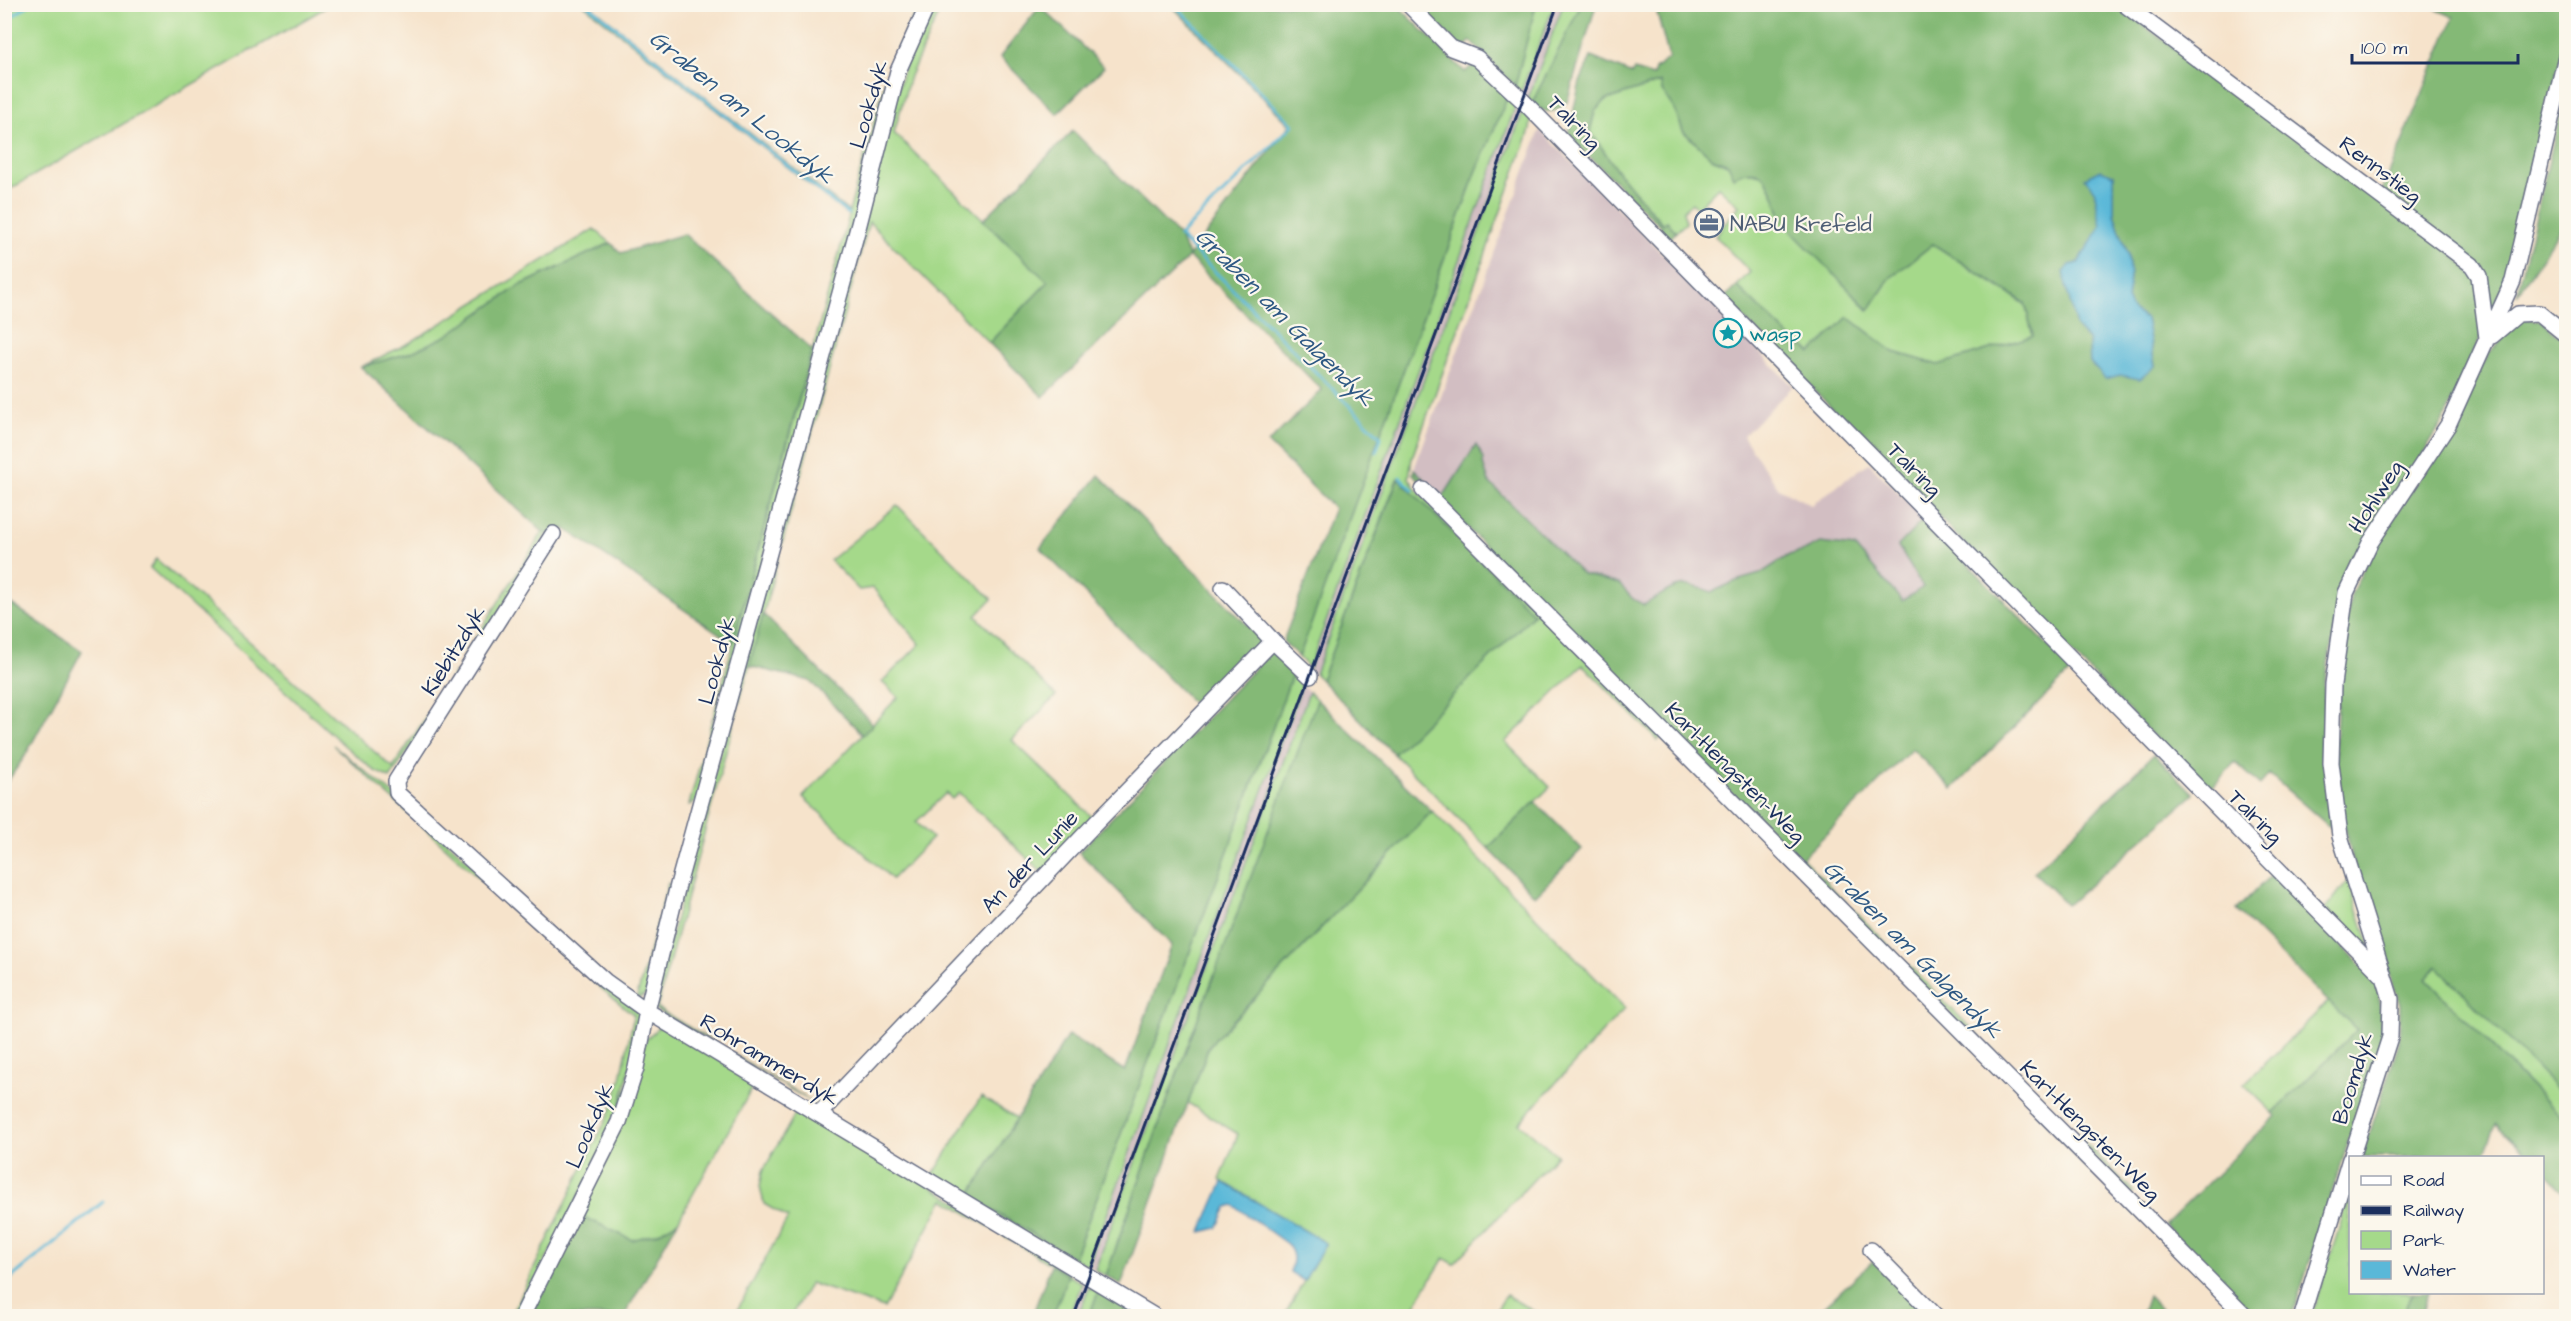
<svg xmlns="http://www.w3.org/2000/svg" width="2571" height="1321" font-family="'Architects Daughter',sans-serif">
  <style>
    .industrial { fill: #d2bec2 }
    .green { fill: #a5d98a; stroke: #608474; stroke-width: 1.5 }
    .forest { fill: #84b976; stroke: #50746a; stroke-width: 1.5; fill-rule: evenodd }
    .water { fill: #5ab8d8; stroke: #3a749b; stroke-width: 1.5 }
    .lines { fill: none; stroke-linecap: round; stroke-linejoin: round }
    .stream { stroke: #5ab8d8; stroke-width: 3 }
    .minor-casing { stroke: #686e84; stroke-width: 18 }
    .minor { stroke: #fff; stroke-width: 15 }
    .rail { stroke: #1b2f5e; stroke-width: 3 }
    .labels { text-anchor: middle; stroke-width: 4.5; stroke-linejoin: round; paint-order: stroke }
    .street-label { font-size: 22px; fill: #1b2f5e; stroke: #fbf7ec }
    .service-label { font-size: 22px; fill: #4e5e75; stroke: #fbf7ec; text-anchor: start }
    .culture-label { font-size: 22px; fill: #0d838f; stroke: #fbf7ec; text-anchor: start }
    .water-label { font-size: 24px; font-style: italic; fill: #2e5883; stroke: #fbf7ec }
  </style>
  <rect width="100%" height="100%" fill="#fbf7ec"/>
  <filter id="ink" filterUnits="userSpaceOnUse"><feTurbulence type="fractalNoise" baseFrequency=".0167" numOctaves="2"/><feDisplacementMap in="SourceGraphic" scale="12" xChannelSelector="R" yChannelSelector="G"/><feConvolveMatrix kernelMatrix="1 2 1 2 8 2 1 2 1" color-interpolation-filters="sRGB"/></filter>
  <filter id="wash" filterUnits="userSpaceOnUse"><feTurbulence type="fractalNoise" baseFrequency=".008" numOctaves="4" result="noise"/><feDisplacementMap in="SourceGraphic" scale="24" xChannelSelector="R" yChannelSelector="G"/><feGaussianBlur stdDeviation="1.35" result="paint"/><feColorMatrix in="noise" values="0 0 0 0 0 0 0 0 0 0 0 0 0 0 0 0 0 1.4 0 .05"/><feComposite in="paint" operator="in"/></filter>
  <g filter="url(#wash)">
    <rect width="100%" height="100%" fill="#f6e3cb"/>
    <!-- industrial -->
    <path class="industrial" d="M 1554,5 L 1563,5 L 1528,99 L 1521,92 Z
      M 1516,105 L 1523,112 L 1315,674 L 1309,668 Z
      M 1540,130 L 1793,386 L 1743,436 L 1778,488 L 1811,505 L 1869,463 L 1927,522 L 1924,587 L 1902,601 L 1855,547 L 1821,543 L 1804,551 L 1789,555 L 1760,574 L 1736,581 L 1711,592 L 1693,585 L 1681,585 L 1644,605 L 1633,599 L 1619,584 L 1582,574 L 1489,482 L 1475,446 L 1443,497 L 1414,469 Z
      M 1302,685 L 1309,692 L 1095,1270 L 1088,1266 Z
      M 1082,1283 L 1089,1287 L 1078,1316 L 1069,1316 Z"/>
    <!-- green -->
    <path class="green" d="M 5,4 L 330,4 L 330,5 L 5,192 Z
      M 584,5 L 590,5 L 849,212 L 889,68 L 919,5 L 925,5 L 907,37 L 719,719 L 713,718 L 849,216 Z
      M 933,5 L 943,5 L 910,76 L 894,133 L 1048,282 L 989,343 L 869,222 L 657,1008 L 819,1106 L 656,1010 L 653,1004 L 904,67 Z
      M 1536,5 L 1554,5 L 1521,92 L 1515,86 Z
      M 1563,5 L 1581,5 L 1532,103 L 1528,99 Z
      M 1661,82 L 1662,91 L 1675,110 L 1683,131 L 1712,158 L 1742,172 L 1754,172 L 1765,177 L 1773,191 L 1781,217 L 1868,310 L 1890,278 L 1933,244 L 2025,304 L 2033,336 L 1938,365 L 1894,352 L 1848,317 L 1811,353 L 1804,346 L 1800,347 L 1737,286 L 1750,272 L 1715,236 L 1739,206 L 1718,187 L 1697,208 L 1692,203 L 1683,211 L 1686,223 L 1676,232 L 1667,221 L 1663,224 L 1619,173 L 1590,131 L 1595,111 L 1606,100 Z
      M 1508,96 L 1516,105 L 1309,668 L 1299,657 L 1474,177 Z
      M 1523,112 L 1531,119 L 1530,130 L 1412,458 L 1409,478 L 1416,489 L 1662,736 L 1658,740 L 1583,665 L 1505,742 L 1550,787 L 1488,848 L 1394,754 L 1534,614 L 1397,479 L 1321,680 L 1315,674 Z
      M 594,229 L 611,243 L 519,286 L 446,336 L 412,352 L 361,367 L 411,342 Z
      M 897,505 L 992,599 L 976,616 L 1056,696 L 1012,740 L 1094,819 L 1043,873 L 959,793 L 952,799 L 946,793 L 916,822 L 932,838 L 892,879 L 803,797 L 898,697 L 882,682 L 920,644 L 873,588 L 859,590 L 830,560 Z
      M 543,532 L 547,534 L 473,654 L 461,661 Z
      M 156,559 L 393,768 L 455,672 L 455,682 L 390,778 L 375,771 L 345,746 L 150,568 Z
      M 1292,675 L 1302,685 L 1088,1266 L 1074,1258 L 1072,1265 L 933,1175 L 981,1097 L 1017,1118 L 969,1197 L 1074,1258 L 1223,864 Z
      M 1309,692 L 1317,700 L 1316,705 L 1170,1093 L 1106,1276 L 1095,1270 Z
      M 712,719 L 717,727 L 696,802 L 689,805 Z
      M 333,745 L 397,797 L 641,1015 L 641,1026 L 614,1128 L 517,1316 L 511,1316 L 613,1105 L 621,1078 L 634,1015 L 602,989 Z
      M 1432,811 L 1625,1008 L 1519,1123 L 1557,1155 L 1454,1264 L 1444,1258 L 1408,1316 L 1284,1316 L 1326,1243 L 1220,1180 L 1238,1134 L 1188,1103 L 1209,1046 Z
      M 1802,858 L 2134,1192 L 2132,1194 L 1798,862 Z
      M 2348,880 L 2374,959 L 2325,910 Z
      M 668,883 L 673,889 L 646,994 L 636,1000 Z
      M 2437,965 L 2566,1099 L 2566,1122 L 2426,979 Z
      M 2329,1001 L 2357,1030 L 2273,1113 L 2244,1084 Z
      M 659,1027 L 666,1027 L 1070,1270 L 1068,1275 L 1082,1283 L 1069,1316 L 1053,1316 L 1068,1275 L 944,1199 L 884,1308 L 810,1283 L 791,1316 L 734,1316 L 788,1218 L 764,1204 L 760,1186 L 763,1171 L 798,1109 L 755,1083 L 678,1221 L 658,1233 L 632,1240 L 578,1214 L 647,1038 Z
      M 2350,1194 L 2350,1292 L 2412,1293 L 2402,1316 L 2311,1316 Z
      M 1089,1287 L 1098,1292 L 1089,1316 L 1078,1316 Z
      M 1506,1295 L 1542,1316 L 1493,1316 Z"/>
    <!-- forest -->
    <path class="forest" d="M 1171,5 L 1397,5 L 1465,72 L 1475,63 L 1508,96 L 1474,177 L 1299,657 L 1283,641 L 1334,508 L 1268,443 L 1322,390 L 1189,257 L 1043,397 L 989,343 L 1048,282 L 983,220 L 1073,131 L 1178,235 L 1189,256 L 1290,125 Z
      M 1418,5 L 1536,5 L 1515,86 L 1471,41 L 1462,49 Z
      M 1581,5 L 1596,5 L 1567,102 C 1555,114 1544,115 1532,103 Z
      M 1655,5 L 2116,5 L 2454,255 L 2478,280 L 2483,331 L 2443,422 L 2344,583 L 2324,684 L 2331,828 L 2269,774 L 2260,785 L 2235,762 L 2208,792 L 1724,298 L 1737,286 L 1800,347 L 1804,346 L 1811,353 L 1848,317 L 1894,352 L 1938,365 L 2033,336 L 2025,303 L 1933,244 L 1890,278 L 1869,310 L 1791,231 C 1787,226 1783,220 1781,215 C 1772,192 1767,158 1734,177 L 1728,164 L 1712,158 L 1683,131 L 1675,110 L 1662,91 L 1661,82 L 1606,100 L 1595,111 L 1590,131 L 1619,173 L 1662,224 L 1667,221 L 1676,232 L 1668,241 L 1660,226 L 1586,153 L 1567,138 L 1580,82 L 1591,57 L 1632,74 L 1634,70 L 1653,76 L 1655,69 L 1669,58 ZM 2114,175 L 2114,214 L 2128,255 L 2130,278 L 2127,299 L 2132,310 L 2146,319 L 2155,366 L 2120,375 L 2090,362 L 2089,341 L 2076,327 L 2070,265 L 2078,263 L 2102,226 L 2094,189 Z
      M 2426,5 L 2566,5 L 2566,34 L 2515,256 L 2490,316 L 2482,274 L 2381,193 L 2454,17 Z
      M 1040,6 L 1104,67 L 1057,114 L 1000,57 Z
      M 2566,88 L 2566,220 L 2517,295 Z
      M 684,234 L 812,350 L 733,643 L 564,528 L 557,539 L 543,532 L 361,367 L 412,352 L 446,336 L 519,286 L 611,243 L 621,253 Z
      M 2522,319 L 2540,320 L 2566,340 L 2566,1099 L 2437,966 L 2426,979 L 2566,1122 L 2566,1194 L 2543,1170 L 2542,1158 L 2530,1157 L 2496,1124 L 2483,1157 L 2362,1157 L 2399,1043 L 2400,1005 L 2355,870 L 2344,823 L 2335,745 L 2342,647 L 2351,594 L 2376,545 L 2446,438 L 2489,353 Z
      M 1476,445 L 1484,459 L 1483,464 L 1489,482 L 1582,574 L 1619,584 L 1633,599 L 1644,605 C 1674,588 1677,578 1712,592 L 1736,581 L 1760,574 L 1789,555 L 1804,551 L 1820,543 L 1855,547 L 1902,601 L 1923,587 L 1898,546 L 1920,523 L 1927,522 L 2072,670 L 1952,789 L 1912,749 L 1798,862 L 1670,730 L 1413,474 L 1414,469 L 1443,497 Z
      M 1099,475 L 1263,641 L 1199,709 L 1040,548 Z
      M 1398,478 L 1534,614 L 1394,754 L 1321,680 Z
      M 5,600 L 82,651 L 25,756 L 5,785 Z
      M 763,614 L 873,724 L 863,735 L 810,681 L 749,666 Z
      M 1272,650 L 1292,675 L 1223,864 L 1074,1258 L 969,1197 L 1068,1035 L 1125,1071 L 1172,945 L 1079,852 Z
      M 1317,700 L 1432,811 L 1209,1046 L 1121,1285 L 1106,1276 L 1170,1093 Z
      M 2154,754 L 2194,794 L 2067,905 L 2034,872 Z
      M 1535,802 L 1582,849 L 1535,896 L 1488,848 Z
      M 2272,874 L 2378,982 L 2382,1038 L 2292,1316 L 2255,1316 L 2165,1225 L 2276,1116 L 2273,1113 L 2357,1030 L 2236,910 Z
      M 578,1214 L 632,1240 L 658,1233 L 678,1221 L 624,1316 L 528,1316 Z
      M 1873,1261 L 1927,1316 L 1814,1316 Z
      M 1051,1265 L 1068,1275 L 1053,1316 L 1032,1316 Z
      M 1098,1292 L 1139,1316 L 1089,1316 Z
      M 2412,1293 L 2429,1293 L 2420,1316 L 2402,1316 Z
      M 2148,1296 L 2168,1316 L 2141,1316 Z"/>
    <!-- water -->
    <path class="water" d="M 2100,170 L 2114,175 L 2114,214 L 2128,255 L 2130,278 L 2127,299 L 2132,310 L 2146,319 L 2155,366 L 2140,379 L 2120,375 L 2105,379 L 2090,362 L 2089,341 L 2076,327 L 2063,272 L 2070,265 L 2078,263 L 2101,226 L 2094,189 L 2085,178 Z
      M 1223,1182 L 1326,1243 L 1304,1281 L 1290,1272 C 1294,1261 1295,1254 1287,1244 L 1233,1205 L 1227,1207 L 1217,1228 L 1201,1232 Z"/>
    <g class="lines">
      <!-- stream -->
      <path class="stream" d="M 587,4 L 848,214
        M 1174,4 L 1293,125 L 1179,236 L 1381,437 L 1376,452
        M 4,22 L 30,4
        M 1400,477 L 1413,490
        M 4,1284 L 103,1202"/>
    </g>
  </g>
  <g filter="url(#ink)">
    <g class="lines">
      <!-- minor casing -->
      <g class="minor-casing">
        <path id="minor" d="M 1408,4 L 1451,48 L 1477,58 L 1523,101 L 2383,976
          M 2124,4 L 2472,265 L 2479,276 L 2487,338
          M 2492,336 L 2518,314 L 2539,313 L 2566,335
          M 1423,490 L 2245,1316
          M 553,534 L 396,781 L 397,793 L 605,981 L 647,1011 L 1154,1316
          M 1223,588 L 1273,641 L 1310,676
          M 819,1114 L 1089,830 L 1273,641
          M 2351,1158 L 2390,1037 L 2391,999 L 2340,836 L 2331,763 L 2333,684 L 2346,593 L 2370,543 L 2448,425 L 2513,281 L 2566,56
          M 1871,1250 L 1936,1316
          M 522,1316 L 619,1122 L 636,1068 L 647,1011 L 678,885 L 859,224 L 898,71 L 928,4
          M 2302,1316 L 2350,1159"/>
      </g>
      <!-- minor -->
      <use href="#minor" class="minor"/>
      <!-- rail -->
      <path class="rail" d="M 1074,1316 L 1558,4"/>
    </g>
  </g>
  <!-- icons -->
  <defs>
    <g id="office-ring" transform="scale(1.5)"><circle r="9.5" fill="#fbf7ec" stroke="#5c6f8a" stroke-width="1.5"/><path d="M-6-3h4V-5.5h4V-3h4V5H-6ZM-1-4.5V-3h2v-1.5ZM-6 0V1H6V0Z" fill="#5c6f8a"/></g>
    <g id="sight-ring" transform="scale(1.5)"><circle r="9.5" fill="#fbf7ec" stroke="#0f9aa8" stroke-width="1.5"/><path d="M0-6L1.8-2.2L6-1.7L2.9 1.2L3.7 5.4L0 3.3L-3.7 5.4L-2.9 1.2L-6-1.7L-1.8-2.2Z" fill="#0f9aa8"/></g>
  </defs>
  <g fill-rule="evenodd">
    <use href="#office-ring" x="1709" y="223"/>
    <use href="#sight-ring" x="1728" y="333"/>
  </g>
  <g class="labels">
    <!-- street labels -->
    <g class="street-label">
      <text transform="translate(868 104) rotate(-74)" y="8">Lookdyk</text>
      <text transform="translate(1575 122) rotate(46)" y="8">Talring</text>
      <text transform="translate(2381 169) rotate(37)" y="8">Rennstieg</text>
      <text transform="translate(1915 469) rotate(45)" y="8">Talring</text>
      <text transform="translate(2375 496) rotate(-57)" y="8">Hohlweg</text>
      <text transform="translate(453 650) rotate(-58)" y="8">Kiebitzdyk</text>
      <text transform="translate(716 660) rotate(-75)" y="8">Lookdyk</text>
      <text transform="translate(1736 772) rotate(45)" y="8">Karl-Hengsten-Weg</text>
      <text transform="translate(2256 816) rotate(45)" y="8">Talring</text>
      <text transform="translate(1029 861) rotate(-47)" y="8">An der Lunie</text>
      <text transform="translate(770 1059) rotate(31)" y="8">Rohrammerdyk</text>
      <text transform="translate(2352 1078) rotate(-73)" y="8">Boomdyk</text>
      <text transform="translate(589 1125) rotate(-67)" y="8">Lookdyk</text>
      <text transform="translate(2091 1130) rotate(45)" y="8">Karl-Hengsten-Weg</text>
    </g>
    <!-- service labels -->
    <g class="service-label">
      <text x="1730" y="231">NABU Krefeld</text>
    </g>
    <!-- culture labels -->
    <g class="culture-label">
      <text x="1749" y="341">wasp</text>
    </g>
    <!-- water labels -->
    <g class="water-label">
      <text transform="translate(742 107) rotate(39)" y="8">Graben am Lookdyk</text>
      <text transform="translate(1285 317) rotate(45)" y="8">Graben am Galgendyk</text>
      <text transform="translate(1913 949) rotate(45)" y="8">Graben am Galgendyk</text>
    </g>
  </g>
  <!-- margin -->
  <rect width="2571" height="1321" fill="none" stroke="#fbf7ec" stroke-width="24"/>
  <!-- legend -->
  <rect x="2349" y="1156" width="195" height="138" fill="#fbf7ec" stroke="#a1a7b3" stroke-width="1.5"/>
  <rect x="2361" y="1176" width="30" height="9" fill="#ffffff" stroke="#a1a7b3" stroke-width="1.5"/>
  <text x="2403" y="1186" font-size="18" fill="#1b2f5e">Road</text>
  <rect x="2361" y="1206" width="30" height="9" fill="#1b2f5e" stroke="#a1a7b3" stroke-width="1.5"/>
  <text x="2403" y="1216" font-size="18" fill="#1b2f5e">Railway</text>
  <rect x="2361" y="1231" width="30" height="18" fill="#a5d98a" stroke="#a1a7b3" stroke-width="1.5"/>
  <text x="2403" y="1246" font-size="18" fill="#1b2f5e">Park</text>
  <rect x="2361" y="1261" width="30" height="18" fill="#5ab8d8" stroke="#a1a7b3" stroke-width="1.5"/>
  <text x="2403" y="1276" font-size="18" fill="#1b2f5e">Water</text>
  <!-- scale -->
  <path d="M2352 54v9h166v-9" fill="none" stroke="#1b2f5e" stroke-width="3"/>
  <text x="2361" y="54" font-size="18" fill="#1b2f5e" stroke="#fbf7ec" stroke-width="4.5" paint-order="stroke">100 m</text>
</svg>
